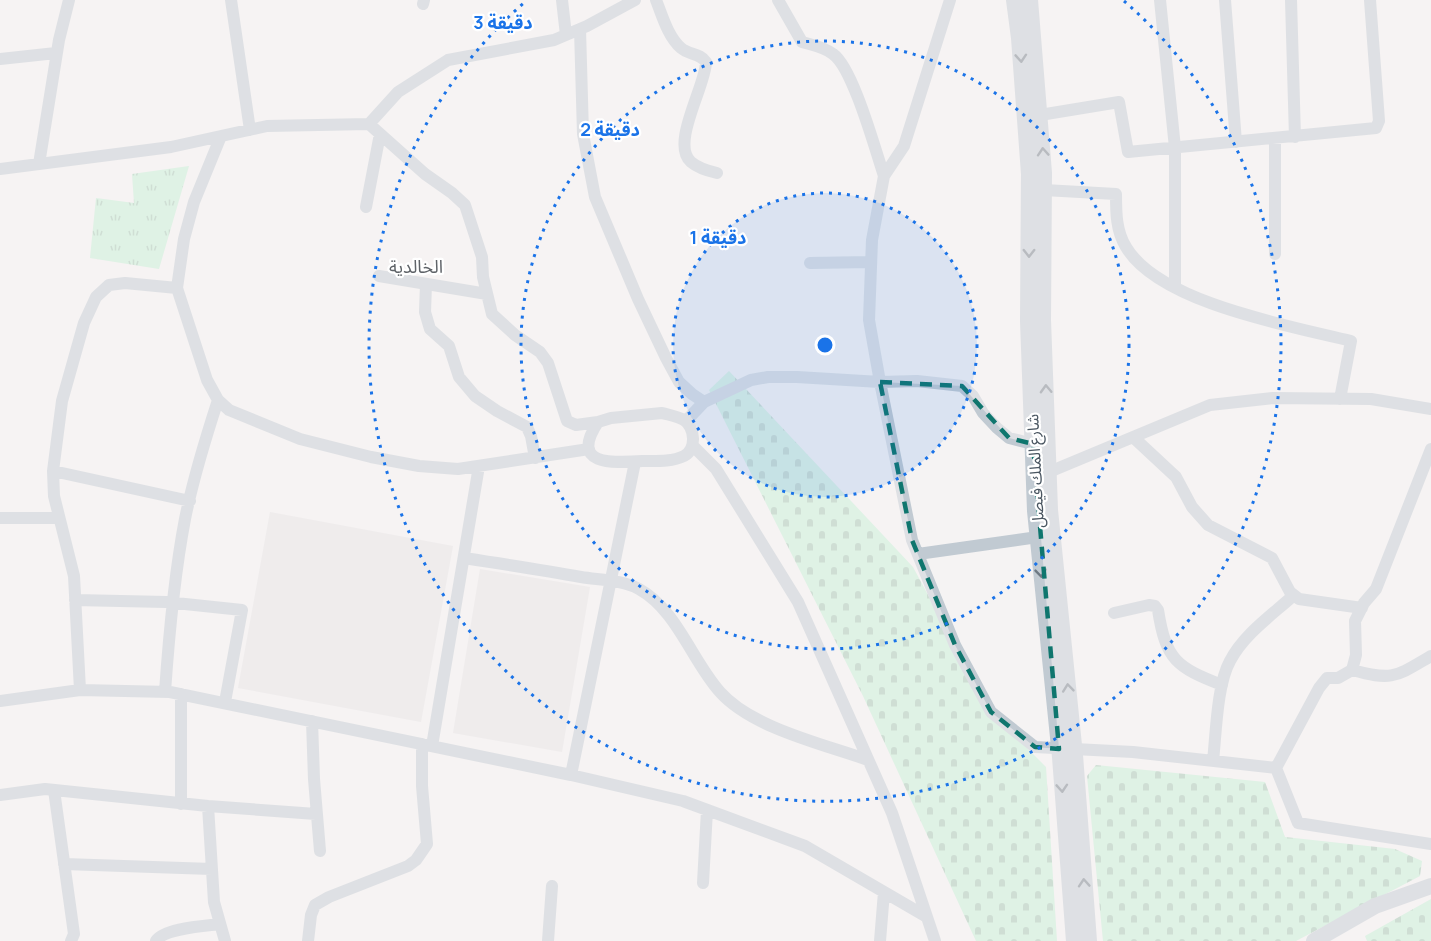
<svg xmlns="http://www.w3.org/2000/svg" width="1431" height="941" font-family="Manrope,'Noto Sans Arabic',sans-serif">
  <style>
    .education { fill: #e6e4e5 }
    .grass { fill: url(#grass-tufts) }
    .cemetery { fill: url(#cemetery-stones) }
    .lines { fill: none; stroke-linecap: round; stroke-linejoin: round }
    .minor { stroke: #c1cad2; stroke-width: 12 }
    .tertiary { stroke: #c1cad2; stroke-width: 16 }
    .oneway { stroke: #6e7983 }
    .marked { fill: none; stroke: #0f766e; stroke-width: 4.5; stroke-dasharray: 12 8; stroke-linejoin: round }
    .ring { fill: none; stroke: #1a73e8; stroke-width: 3; stroke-dasharray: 3 6 }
    .labels { text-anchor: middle; stroke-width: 4.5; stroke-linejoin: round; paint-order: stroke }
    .street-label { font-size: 16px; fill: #4a5661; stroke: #fff }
    .neighbourhood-label { font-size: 18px; fill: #5f6368; stroke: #fff }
    .centre { fill: #1a73e8; stroke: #fff; stroke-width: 3 }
    .ring-label { font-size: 18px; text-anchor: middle; font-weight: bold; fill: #1a73e8; stroke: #fff; stroke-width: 4.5; stroke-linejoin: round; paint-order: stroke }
  </style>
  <defs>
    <pattern id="grass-tufts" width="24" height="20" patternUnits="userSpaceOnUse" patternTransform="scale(1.5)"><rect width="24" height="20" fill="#c3f1d5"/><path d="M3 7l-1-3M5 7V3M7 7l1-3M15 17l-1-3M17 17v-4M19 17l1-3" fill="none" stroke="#a0c6b0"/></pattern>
    <pattern id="cemetery-stones" width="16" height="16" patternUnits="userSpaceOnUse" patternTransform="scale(1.5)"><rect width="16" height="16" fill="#c3f1d5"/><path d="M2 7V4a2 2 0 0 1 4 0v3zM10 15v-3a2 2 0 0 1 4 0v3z" fill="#a0c6b0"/></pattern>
  </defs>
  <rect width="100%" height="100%" fill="#f5f3f3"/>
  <!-- education -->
  <path class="education" d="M 270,512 L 453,546 L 421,722 L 238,688 Z
    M 480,569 L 590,587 L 562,752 L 453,733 Z"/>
  <!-- grass -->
  <path class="grass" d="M 189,166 L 159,269 L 90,258 L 96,198 L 134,203 L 132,174 Z"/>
  <!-- cemetery -->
  <path class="cemetery" d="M 729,371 L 913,567 L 991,712 L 1046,767 L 1057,941 L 976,941 L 863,696 L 709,390 Z
    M 1096,765 L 1265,782 L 1285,837 L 1395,849 L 1422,861 L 1420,876 L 1296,941 L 1103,941 L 1087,776 Z
    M 1431,899 L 1431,941 L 1367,941 L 1365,936 Z"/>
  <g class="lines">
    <!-- minor -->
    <path class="minor" d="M 231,0 L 250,130
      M 562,0 L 566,35
      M 656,0 C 662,15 668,37 681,48 C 689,55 700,53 706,62 C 706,85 670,144 691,162 C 698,168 708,171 717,173
      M 778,0 L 802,42 C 812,45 824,47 833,54 C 853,68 875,149 884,176
      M 950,0 L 904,146 L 884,176 L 872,240 L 869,320 L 880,382 L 912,540 L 955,645 L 991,712 L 1035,747 L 1133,752 L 1276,768 L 1298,823 L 1431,844
      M 1160,0 L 1175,148 L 1175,287
      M 1225,0 L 1236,142
      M 1291,0 L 1295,137
      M 423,4 L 424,0
      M 580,29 L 583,134 L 595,197 L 638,299 L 666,358 L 679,382 L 692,394 L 704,402
      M 0,59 L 56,53
      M 1040,115 L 1119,102 L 1128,152 L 1376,128 L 1379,121 L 1370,0
      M 369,124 L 425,174 L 452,193 L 465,205 L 482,257 L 483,277 L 492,314 L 515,335 L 540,352 L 548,363 L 567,421 L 576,425 L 598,422
      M 221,136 L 194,202 L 184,239 L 177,288 L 207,380 L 218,400 L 229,410 L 300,439 L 371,457 L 419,466 L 458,469 L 589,449
      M 1275,139 L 1275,254
      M 39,164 L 59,40 L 69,0
      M 0,169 L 171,147 L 267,126 L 369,124 L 398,92 L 448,60 L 554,40 L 587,26 L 635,0
      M 1044,190 L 1116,194 C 1116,212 1116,231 1126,247 C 1159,303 1291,326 1351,341 L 1340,399
      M 366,207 L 380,134
      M 810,263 L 871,262
      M 379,276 L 487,294
      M 426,284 L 425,312 L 430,329 L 449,346 L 459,377 L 475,396 L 497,411 L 527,427 L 531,436 L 535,458
      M 662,413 C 669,415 677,416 684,420 C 695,428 697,449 684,456 C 672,462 656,461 643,461 C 612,463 569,466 598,422 L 611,418 Z
      M 686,421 L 704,402 L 751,380 L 768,377 L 797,377 L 880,382 L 917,381 L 962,386 L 973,396 L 983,413 L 997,428 L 1009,438 L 1033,444
      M 1133,437 L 1176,477 L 1192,507 L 1208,525 L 1272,558 L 1290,592 L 1299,599 L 1362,608
      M 693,446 L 716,469 L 798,602 L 892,813 L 935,941
      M 53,471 L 190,501
      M 1049,472 L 1210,405 L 1273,398 L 1371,399 L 1431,409
      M 0,518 L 59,518
      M 918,554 L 1038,537
      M 464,558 C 503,564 542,570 581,577 C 599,580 623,580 639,589 C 677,610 692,661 720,692 C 752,728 823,744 868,760
      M 75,600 L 166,602 L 242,610 L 225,702
      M 1114,613 L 1149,605 L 1155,606 L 1158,610 C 1166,660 1176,667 1222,685
      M 1352,670 C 1393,681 1395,677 1431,656
      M 80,690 L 74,576 L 54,496 L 53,471 L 62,401 L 84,323 L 96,297 L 109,285 L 125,283 L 177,288
      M 165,692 C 169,634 174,576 185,519 C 193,479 205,440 218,400
      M 181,694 L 181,804
      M 0,701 L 80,690 L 170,692 L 571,775 L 683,801 L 805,846 L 927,917
      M 312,721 L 314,779 L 320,851
      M 432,746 L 479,466
      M 1213,761 C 1216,734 1217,684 1230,661 C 1244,634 1272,615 1294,595
      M 1276,768 L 1319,688 L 1327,678 L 1338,678 L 1352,670 L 1356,655 L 1355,621 L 1364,603 L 1376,589 L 1431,449
      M 571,775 L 635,462
      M 54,790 L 74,934 L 71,941
      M 0,795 L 45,789 L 208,806 L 316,814
      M 208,806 L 214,902 L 225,941
      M 64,864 L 212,869
      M 703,883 L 707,810
      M 156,941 C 164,928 205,926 220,924
      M 308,941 L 311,915 L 315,905 L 329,897 L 408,866 L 416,860 L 427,844 L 422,786 L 422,744
      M 548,941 L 552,886
      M 880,941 L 884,892"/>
    <!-- tertiary -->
    <path class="tertiary" d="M 1014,0 L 1019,38 L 1029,174 L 1028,321 L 1035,511 L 1060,757 L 1074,941
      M 1030,0 L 1044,173 L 1043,320 L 1050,510 L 1075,755 L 1089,941
      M 1314,941 L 1375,906 L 1431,886"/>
  </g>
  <!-- one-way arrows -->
  <defs><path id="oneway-chevron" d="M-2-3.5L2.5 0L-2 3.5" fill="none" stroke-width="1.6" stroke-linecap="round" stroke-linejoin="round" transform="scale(1.5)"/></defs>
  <g class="oneway">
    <use href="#oneway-chevron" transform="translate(1021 58) rotate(86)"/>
    <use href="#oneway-chevron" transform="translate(1043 152) rotate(-94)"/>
    <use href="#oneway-chevron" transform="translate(1029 253) rotate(90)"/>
    <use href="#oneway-chevron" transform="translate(1046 389) rotate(-92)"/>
    <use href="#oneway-chevron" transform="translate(1041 573) rotate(84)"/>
    <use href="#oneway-chevron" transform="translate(1068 688) rotate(-96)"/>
    <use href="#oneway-chevron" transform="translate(1062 788) rotate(86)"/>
    <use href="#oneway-chevron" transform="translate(1084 883) rotate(-94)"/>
  </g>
  <!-- marked area -->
  <path d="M0 0H1431V941H0ZM 880,382 L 962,386 L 1009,438 L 1033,444 L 1059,749 L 1035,747 L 991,712 L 955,645 L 912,540 Z" fill="#f5f3f3" fill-opacity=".55" fill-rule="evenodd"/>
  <path class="marked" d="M 880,382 L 962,386 L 1009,438 L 1033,444 L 1059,749 L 1035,747 L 991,712 L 955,645 L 912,540 Z"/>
  <!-- distance rings -->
  <circle cx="825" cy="345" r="152" fill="#1a73e8" fill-opacity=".12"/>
  <g class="ring">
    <circle cx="825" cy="345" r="152"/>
    <circle cx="825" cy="345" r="304"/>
    <path d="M1124 1A456 456 0 1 1 526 1"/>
  </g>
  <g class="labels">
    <!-- street labels -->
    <g class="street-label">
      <text transform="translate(1035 471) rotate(-93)" y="6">شارع الملك فيصل</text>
    </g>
    <!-- neighbourhood labels -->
    <g class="neighbourhood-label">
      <text x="416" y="273">الخالدية</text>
    </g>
  </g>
  <circle cx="825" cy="345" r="9" class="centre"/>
  <g class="ring-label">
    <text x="503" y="29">3 دقيقة</text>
    <text x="610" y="136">2 دقيقة</text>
    <text x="718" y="244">1 دقيقة</text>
  </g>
</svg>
